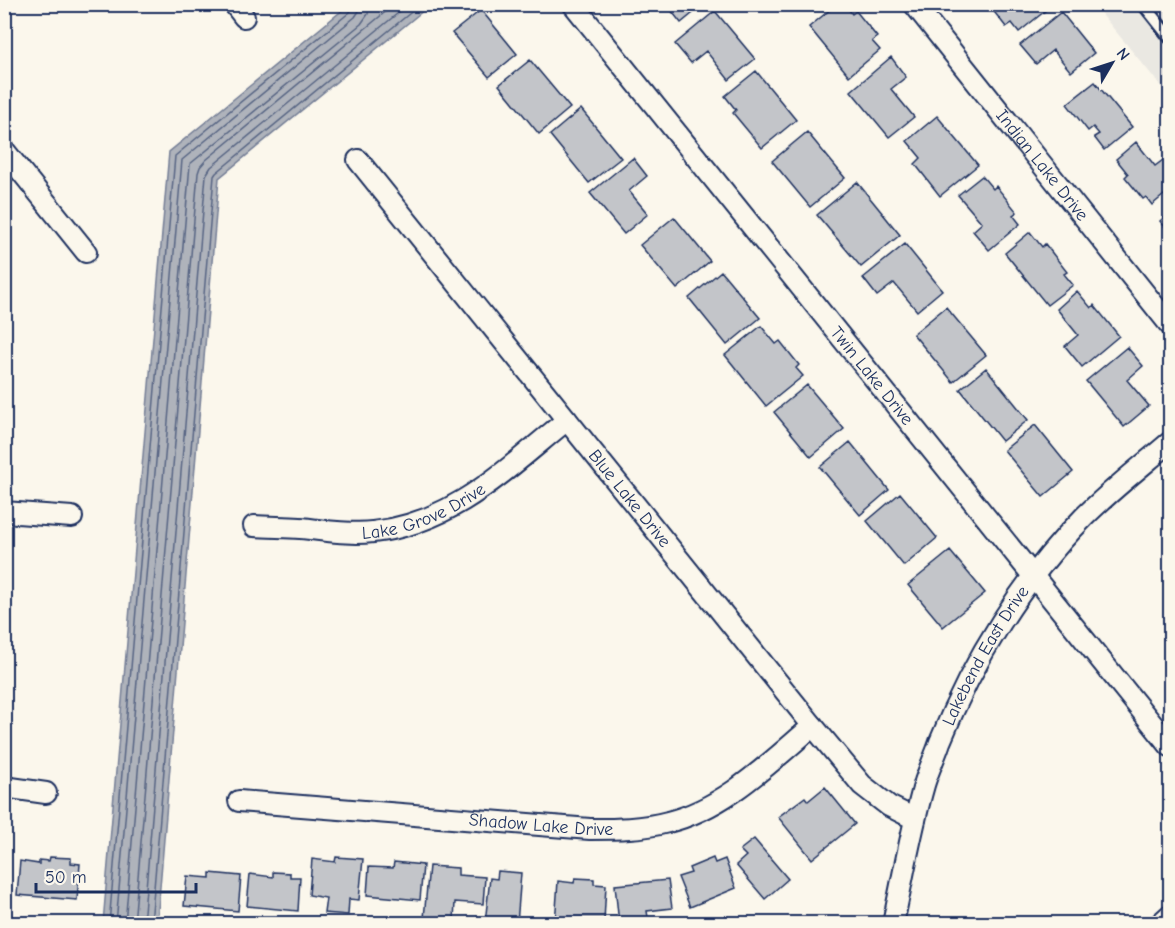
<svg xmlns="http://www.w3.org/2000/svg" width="1175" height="928" font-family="'Comic Neue',sans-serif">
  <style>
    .built { fill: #eae8e2 }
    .water { fill: #afb3bb; stroke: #747e96; stroke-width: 1.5 }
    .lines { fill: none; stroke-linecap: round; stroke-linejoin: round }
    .shore { stroke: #566483; stroke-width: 1.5 }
    .building { fill: #c3c5c9; stroke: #1b2f5e; stroke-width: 1.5 }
    .lane-casing { stroke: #1b2f5e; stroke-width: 15 }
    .street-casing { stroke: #1b2f5e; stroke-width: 24 }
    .lane { stroke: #fbf7ec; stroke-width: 10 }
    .street { stroke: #fbf7ec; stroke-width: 20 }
    .labels { text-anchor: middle; stroke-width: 6; stroke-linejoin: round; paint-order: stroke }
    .street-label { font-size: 18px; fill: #1b2f5e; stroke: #fbf7ec }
  </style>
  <rect width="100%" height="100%" fill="#fbf7ec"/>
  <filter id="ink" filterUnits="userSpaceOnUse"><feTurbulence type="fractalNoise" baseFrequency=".0167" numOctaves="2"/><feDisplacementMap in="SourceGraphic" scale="12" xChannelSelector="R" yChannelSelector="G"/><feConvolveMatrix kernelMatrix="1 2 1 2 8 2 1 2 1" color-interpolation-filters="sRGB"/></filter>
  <g filter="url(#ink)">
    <!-- built -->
    <path class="built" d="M 1094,5 L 1170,5 L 1170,97 Z"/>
    <!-- water -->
    <path class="water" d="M 350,4 L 430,5 L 219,178 L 157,923 L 103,923 L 169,152 Z"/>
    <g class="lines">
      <!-- shore -->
      <path class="shore" d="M 109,924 L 175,156 L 350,12 L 352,9 L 353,4
        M 116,924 L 182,160 L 355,17 L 359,11 L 360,4
        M 125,924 L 190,164 L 361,24 L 368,14 L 369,4
        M 134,924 L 198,173 L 200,167 L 206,160 L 395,4
        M 143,924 L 206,175 L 211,167 L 409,4
        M 151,924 L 214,176 L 216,173 L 421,4"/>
    </g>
    <!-- building -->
    <path class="building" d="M 666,4 L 704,4 L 681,23 Z
      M 837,4 L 845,4 L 852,14 L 856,11 L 877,37 L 872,41 L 880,50 L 849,76 L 809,27 Z
      M 988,4 L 1047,4 L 1050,7 L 1019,32 L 1012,23 L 1006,27 Z
      M 481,10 L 517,54 L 489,77 L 452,33 Z
      M 715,11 L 755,59 L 729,80 L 706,51 L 691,63 L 675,44 Z
      M 1061,12 L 1094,53 L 1071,72 L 1053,50 L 1036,64 L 1020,45 Z
      M 891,57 L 906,77 L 891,89 L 914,117 L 889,137 L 851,91 Z
      M 530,60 L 570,108 L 539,134 L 499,85 Z
      M 756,71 L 796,120 L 762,148 L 733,113 L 736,110 L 725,96 Z
      M 1095,82 L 1132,127 L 1104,150 L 1094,137 L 1099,134 L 1093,127 L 1088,131 L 1067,104 Z
      M 581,109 L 621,158 L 589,183 L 550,135 Z
      M 937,116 L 978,165 L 940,196 L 915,164 L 921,158 L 907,141 Z
      M 807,132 L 845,178 L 810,207 L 772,161 Z
      M 1136,142 L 1155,166 L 1167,157 L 1170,161 L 1170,190 L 1152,205 L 1146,197 L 1143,199 L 1125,177 L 1128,174 L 1116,159 Z
      M 633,158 L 647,176 L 629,191 L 648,214 L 624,234 L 590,193 Z
      M 982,176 L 993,189 L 996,186 L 1017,212 L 1013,215 L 1020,224 L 989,250 L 973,231 L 982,223 L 958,195 Z
      M 857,182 L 900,235 L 861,267 L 817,215 Z
      M 1170,212 L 1170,233 L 1160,221 Z
      M 674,217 L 710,261 L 677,289 L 640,245 Z
      M 1030,232 L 1042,247 L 1045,244 L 1067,272 L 1064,274 L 1073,285 L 1047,305 L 1005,253 Z
      M 905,244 L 942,290 L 917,311 L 894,283 L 877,296 L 863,278 Z
      M 721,271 L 760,318 L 727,345 L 689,298 Z
      M 1077,291 L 1091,308 L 1094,305 L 1119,336 L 1082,367 L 1065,346 L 1078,335 L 1057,309 Z
      M 946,307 L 986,355 L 953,382 L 913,334 Z
      M 761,326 L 776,344 L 780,341 L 799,365 L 796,368 L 803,376 L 766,406 L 725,355 Z
      M 1127,347 L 1143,366 L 1127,380 L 1149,406 L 1124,427 L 1086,381 Z
      M 986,368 L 1028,420 L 1002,441 L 960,389 Z
      M 807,385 L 844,429 L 811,457 L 774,412 Z
      M 1035,425 L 1073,472 L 1043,497 L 1004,450 Z
      M 850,442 L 889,490 L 860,515 L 820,467 Z
      M 900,493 L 937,538 L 904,566 L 867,521 Z
      M 950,551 L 985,593 L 943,627 L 908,585 Z
      M 825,787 L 855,824 L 812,859 L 778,817 L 805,797 L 808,801 Z
      M 754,839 L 788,879 L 765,899 L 736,865 L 746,856 L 740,850 Z
      M 50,857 L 71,858 L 71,863 L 80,864 L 77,900 L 17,895 L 20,861 L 39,864 L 39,860 L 49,861 Z
      M 336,857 L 363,859 L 359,900 L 349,899 L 348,915 L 324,913 L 326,898 L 309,895 L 312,859 L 335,862 Z
      M 713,858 L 715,863 L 725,859 L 736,888 L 690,907 L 678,877 L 691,873 L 689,868 Z
      M 394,862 L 423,865 L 420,900 L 367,895 L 369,867 L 393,868 Z
      M 429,866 L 458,868 L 458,875 L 485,877 L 483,904 L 455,902 L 454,920 L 424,918 Z
      M 498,871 L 521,873 L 517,924 L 485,923 L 490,878 L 497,879 Z
      M 273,872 L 290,873 L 290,877 L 300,877 L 298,911 L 247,906 L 250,874 L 273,877 Z
      M 210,873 L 241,876 L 238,911 L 184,906 L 187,876 L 210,878 Z
      M 575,878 L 594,879 L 594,884 L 606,885 L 604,921 L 593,921 L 593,924 L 555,924 L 558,881 L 574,883 Z
      M 668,880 L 672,908 L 647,911 L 649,924 L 619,924 L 615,885 Z"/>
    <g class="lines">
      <!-- lane casing -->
      <g class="lane-casing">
        <path id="lane" d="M 1143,4 L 1170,38"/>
      </g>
      <!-- street casing -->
      <g class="street-casing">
        <g id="street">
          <path d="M 234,4 L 244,17"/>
          <path id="s1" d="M 573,4 L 1170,746"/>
          <path id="s2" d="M 914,4 L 1170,325"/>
          <path d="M 4,150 L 86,252"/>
          <path id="s3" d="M 358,160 L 813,726 L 862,785 L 889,806 L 915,819"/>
          <path d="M 4,512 L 72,517"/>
          <path id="s4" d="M 254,526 C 269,527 285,527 300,528 C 324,530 348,535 373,532 C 454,523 506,469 567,420"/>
          <path d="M 4,787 L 46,793"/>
          <path id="s5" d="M 239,801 L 590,829 C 616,829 642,829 668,822 C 725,808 769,763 813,726"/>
          <path id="s6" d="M 893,924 C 903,877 911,830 924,785 C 928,771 935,757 940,742 C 973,660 1022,580 1084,517 C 1111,490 1142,466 1170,442"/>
          <path d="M 1160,924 L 1170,915"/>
        </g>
      </g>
      <!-- lane -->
      <use href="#lane" class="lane"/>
      <!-- street -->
      <use href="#street" class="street"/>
    </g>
  </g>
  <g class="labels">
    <!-- street labels -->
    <g class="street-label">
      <text dy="6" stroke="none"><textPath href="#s2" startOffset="206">Indian Lake Drive</textPath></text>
      <text dy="6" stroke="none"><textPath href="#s1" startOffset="477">Twin Lake Drive</textPath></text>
      <text dy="6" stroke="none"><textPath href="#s3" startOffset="434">Blue Lake Drive</textPath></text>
      <text dy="6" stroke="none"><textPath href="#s4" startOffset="174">Lake Grove Drive</textPath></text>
      <text dy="6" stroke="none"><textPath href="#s6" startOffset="286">Lakebend East Drive</textPath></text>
      <text dy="6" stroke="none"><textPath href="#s5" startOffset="303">Shadow Lake Drive</textPath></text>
    </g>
  </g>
  <!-- margin -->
  <rect width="1175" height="928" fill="none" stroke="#fbf7ec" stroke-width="24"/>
  <rect x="12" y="12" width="1151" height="904" fill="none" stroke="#1b2f5e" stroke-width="2" filter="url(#ink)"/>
  <!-- north arrow -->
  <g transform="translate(1112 63) rotate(51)" stroke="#fbf7ec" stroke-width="4.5" paint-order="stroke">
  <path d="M0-4.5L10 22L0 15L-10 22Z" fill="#1b2f5e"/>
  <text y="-9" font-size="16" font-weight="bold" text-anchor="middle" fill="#1b2f5e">N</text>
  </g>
  <!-- scale -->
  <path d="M36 883v9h160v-9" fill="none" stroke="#1b2f5e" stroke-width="3"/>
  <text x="45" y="883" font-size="18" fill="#1b2f5e" stroke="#fbf7ec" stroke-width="4.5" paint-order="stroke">50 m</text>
</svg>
